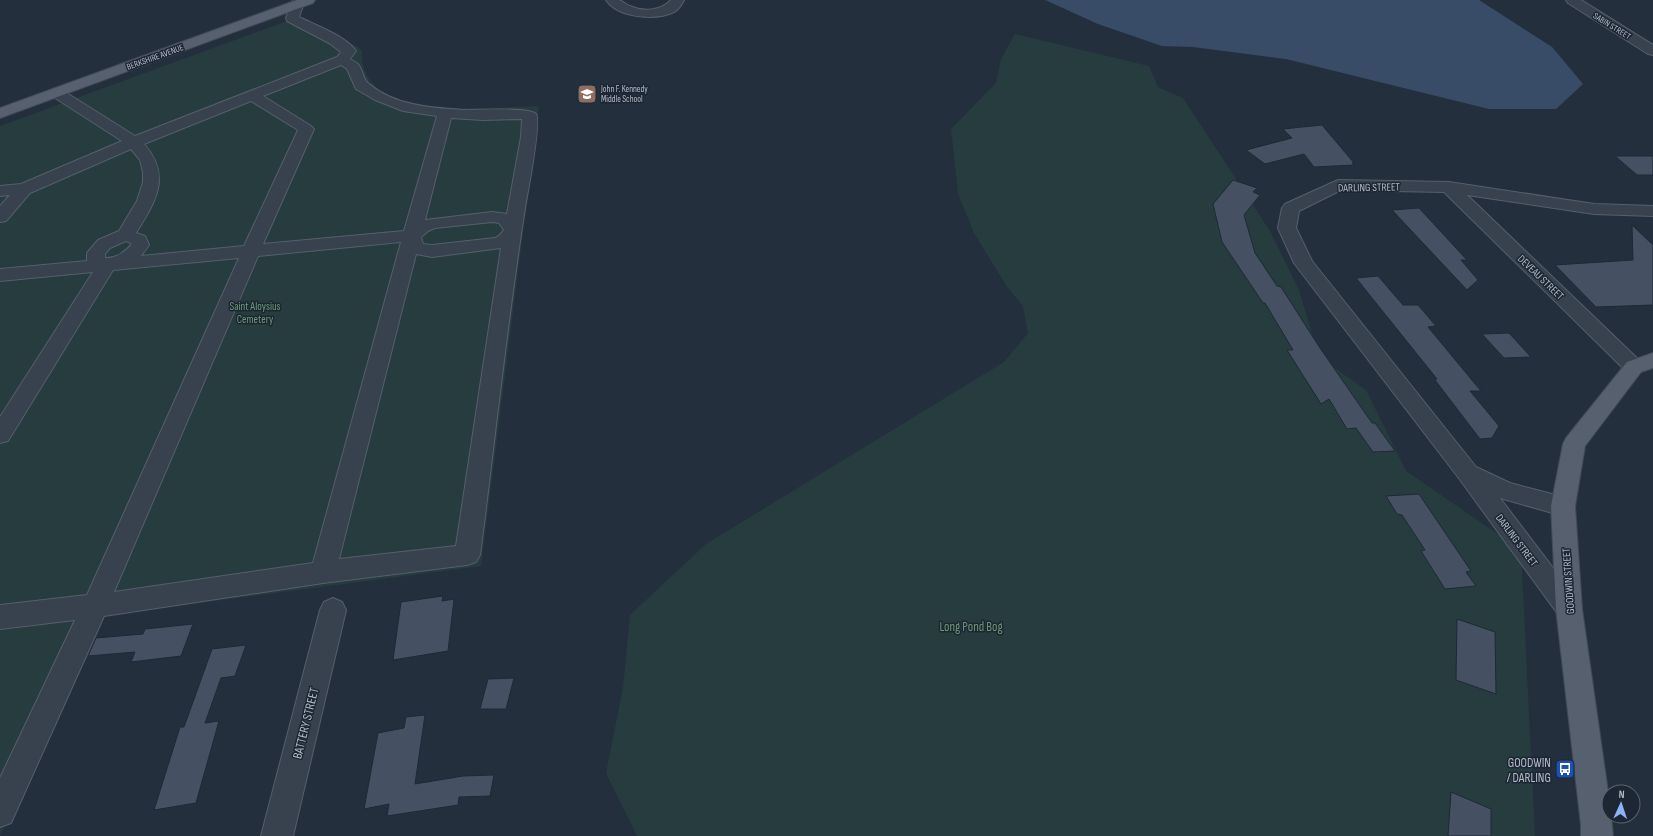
<svg xmlns="http://www.w3.org/2000/svg" width="1653" height="836" font-family="'Sofia Sans Condensed',sans-serif">
  <style>
    .green { fill: #263c3f }
    .water { fill: #394c67 }
    .building { fill: #455162; stroke: #1f2835 }
    .lines { fill: none; stroke-linecap: round; stroke-linejoin: round }
    .minor-casing { stroke: #565f6c; stroke-width: 2 }
    .major-casing { stroke: #414a57; stroke-width: 2 }
    .minor { fill: #38414e; fill-rule: evenodd }
    .major { fill: #56606e; fill-rule: evenodd }
    .labels { text-anchor: middle; stroke-width: 3; stroke-linejoin: round; paint-order: stroke }
    .far-street-label { font-size: 9px; fill: #b4bcc9; stroke: #1d2633 }
    .far-poi-label { font-size: 9px; fill: #b4bcc9; stroke: #1d2633; text-anchor: start }
    .street-label { font-size: 11px; fill: #b4bcc9; stroke: #1d2633 }
    .park-label { font-size: 11px; fill: #6b9a76; stroke: #1d2633 }
    .near-park-label { font-size: 13px; fill: #6b9a76; stroke: #1d2633 }
    .near-street-label { font-size: 13px; fill: #b4bcc9; stroke: #1d2633 }
    .near-poi-label { font-size: 13px; fill: #b4bcc9; stroke: #1d2633; text-anchor: end }
  </style>
  <rect width="100%" height="100%" fill="#242f3e"/>
  <!-- green -->
  <path class="green" d="M 298,17 L 358,47 L 362,51 C 358,124 493,107 539,106 L 481,566 L 99,616 L 0,836 L 0,126 Z
    M 1015,34 L 1149,66 L 1158,87 L 1183,98 L 1270,231 L 1299,290 L 1319,357 L 1366,390 L 1406,471 L 1521,550 L 1535,836 L 637,836 L 606,773 L 623,688 L 630,615 L 706,544 L 1004,362 L 1028,333 L 1023,306 L 1007,287 L 974,233 L 958,194 L 951,129 L 996,83 L 1001,59 Z"/>
  <!-- water -->
  <path class="water" d="M 1045,0 L 1479,0 L 1552,47 L 1583,84 L 1556,109 L 1489,109 L 1286,59 L 1193,47 L 1162,46 L 1098,24 Z"/>
  <!-- building -->
  <path class="building" d="M 1322,125 L 1354,163 L 1352,163 L 1354,165 L 1314,167 L 1304,154 L 1265,164 L 1246,150 L 1292,138 L 1283,129 Z
    M 1615,156 L 1653,156 L 1653,175 L 1637,175 Z
    M 1233,180 L 1257,188 L 1253,192 L 1260,195 L 1244,215 L 1255,253 L 1277,286 L 1281,287 L 1320,348 L 1372,423 L 1375,423 L 1395,451 L 1373,452 L 1356,428 L 1347,429 L 1329,399 L 1321,404 L 1287,350 L 1293,350 L 1265,303 L 1263,303 L 1222,242 L 1213,204 Z
    M 1419,208 L 1467,260 L 1461,260 L 1478,280 L 1467,290 L 1392,210 Z
    M 1632,225 L 1653,245 L 1653,305 L 1596,307 L 1555,265 L 1633,260 Z
    M 1378,276 L 1403,305 L 1418,305 L 1436,326 L 1428,327 L 1481,391 L 1470,391 L 1499,426 L 1492,438 L 1480,439 L 1435,380 L 1437,379 L 1356,278 Z
    M 1509,333 L 1531,357 L 1504,358 L 1482,334 Z
    M 1419,494 L 1471,571 L 1466,572 L 1476,586 L 1445,589 L 1421,551 L 1425,550 L 1402,515 L 1397,514 L 1386,496 Z
    M 443,596 L 442,601 L 454,599 L 448,651 L 393,660 L 401,602 Z
    M 1457,619 L 1495,632 L 1496,694 L 1456,680 Z
    M 193,624 L 181,656 L 131,662 L 135,652 L 88,656 L 96,638 L 143,634 L 145,629 Z
    M 246,645 L 235,676 L 221,678 L 205,723 L 219,721 L 196,803 L 154,810 L 180,727 L 184,727 L 212,649 Z
    M 514,678 L 506,709 L 480,709 L 488,679 Z
    M 425,715 L 415,784 L 463,776 L 494,775 L 490,796 L 459,797 L 458,805 L 387,816 L 389,804 L 364,809 L 378,733 L 404,728 L 406,717 Z
    M 1451,792 L 1491,809 L 1491,836 L 1448,836 Z"/>
  <g class="lines">
    <!-- minor casing -->
    <g class="minor-casing">
      <path id="minor" d="M 293,0 L 305,0 L 299,17 C 315,25 346,36 356,51 L 350,59 C 353,61 356,62 358,64 C 363,70 363,80 369,84 C 395,106 433,108 465,110 C 479,110 529,107 536,114 C 542,121 527,195 525,208 C 507,323 495,439 480,555 L 476,562 L 467,565 L 323,583 L 104,616 L 11,823 L 0,827 L 0,778 L 75,620 L 0,629 L 0,605 L 87,595 L 239,258 L 113,270 L 8,441 L 0,443 L 0,417 L 93,272 L 0,281 L 0,269 L 87,261 L 87,253 L 98,240 L 119,231 L 137,201 L 143,182 L 143,172 L 140,160 L 131,149 L 30,193 L 6,221 L 0,222 L 0,206 L 10,195 L 0,196 L 0,186 L 21,184 L 122,141 L 52,96 L 50,93 L 52,90 L 57,89 L 62,90 L 135,136 L 337,57 L 341,52 L 329,43 L 287,21 L 286,18 ZM 341,65 L 347,69 L 356,89 L 375,100 L 403,111 L 437,116 L 404,231 L 263,244 L 314,129 L 311,126 L 263,96 ZM 251,101 L 298,130 L 244,246 L 141,256 L 149,245 L 145,236 L 136,233 C 156,201 172,176 144,144 ZM 451,118 L 483,120 L 522,119 L 521,137 L 507,214 L 492,212 L 425,220 ZM 492,222 L 499,223 L 504,230 L 499,236 L 495,238 L 432,245 L 423,244 L 421,237 L 428,231 L 435,228 ZM 126,241 L 131,243 L 131,245 C 125,252 115,259 105,258 L 105,254 L 110,248 ZM 401,242 L 313,563 L 114,592 L 258,256 ZM 501,248 L 456,546 L 339,559 L 416,254 L 432,257 Z
        M 606,0 C 610,0 615,0 619,0 C 623,1 626,5 630,6 C 643,12 661,11 671,0 L 684,0 C 682,4 678,10 674,12 C 656,21 618,18 606,0 Z
        M 1566,0 L 1581,0 L 1653,45 L 1653,55 L 1648,54 L 1568,3 Z
        M 1338,180 L 1449,182 L 1594,204 L 1653,206 L 1653,216 L 1594,214 L 1467,195 L 1641,362 L 1644,367 L 1641,372 L 1634,374 L 1627,372 L 1444,192 L 1341,190 L 1299,211 L 1296,228 L 1312,261 L 1476,467 L 1510,483 L 1571,499 L 1575,506 L 1571,513 L 1563,516 L 1500,498 L 1578,601 L 1582,609 L 1578,617 L 1569,621 L 1560,617 L 1458,477 L 1294,263 L 1278,228 L 1282,208 L 1285,204 Z
        M 333,598 L 342,602 L 346,610 L 293,836 L 261,836 L 320,610 L 324,602 Z"/>
    </g>
    <!-- major casing -->
    <g class="major-casing">
      <path id="major" d="M 297,0 L 315,0 L 313,3 L 0,118 L 0,108 Z
        M 1653,353 L 1653,368 L 1641,372 L 1585,446 L 1575,506 L 1582,609 L 1609,799 L 1609,816 L 1611,816 L 1613,836 L 1581,836 L 1581,825 L 1556,609 L 1551,506 L 1563,444 L 1566,438 L 1627,362 Z"/>
    </g>
    <!-- minor -->
    <use href="#minor" class="minor"/>
    <!-- major -->
    <use href="#major" class="major"/>
  </g>
  <!-- icons -->
  <defs>
    <g id="school-square" transform="scale(1)"><rect x="-9" y="-9" width="18" height="18" rx="4" fill="#8d6e63" stroke="#1d2633"/><path d="M0-5L7-2L0 1L-7-2ZM-4 1L0 2.5L4 1V4Q0 6-4 4Z" fill="#fff"/></g>
    <g id="bus-square" transform="scale(1)"><rect x="-9" y="-9" width="18" height="18" rx="4" fill="#1a4fb4" stroke="#1d2633"/><path d="M-5-6H5V4H4V6H2V4H-2V6H-4V4H-5ZM-3.5-4V0h7V-4ZM-3.5 1.2v1.5H-2V1.2ZM2 1.2v1.5H3.5V1.2Z" fill="#fff"/></g>
  </defs>
  <g fill-rule="evenodd">
    <use href="#school-square" x="587" y="94"/>
    <use href="#bus-square" x="1565" y="769"/>
  </g>
  <g class="labels">
    <!-- far-street labels -->
    <g class="far-street-label">
      <text transform="translate(1612 26) rotate(32)" y="3">SABIN STREET</text>
      <text transform="translate(155 57) rotate(-20)" y="3">BERKSHIRE AVENUE</text>
    </g>
    <!-- far-poi labels -->
    <g class="far-poi-label">
      <text x="601" y="92">John F. Kennedy<tspan x="601" dy="10">Middle School</tspan></text>
    </g>
    <!-- street labels -->
    <g class="street-label">
      <text transform="translate(1369 187) rotate(-1)" y="4">DARLING STREET</text>
      <text transform="translate(1541 277) rotate(44)" y="4">DEVEAU STREET</text>
      <text transform="translate(1517 540) rotate(53)" y="4">DARLING STREET</text>
      <text transform="translate(1568 581) rotate(-94)" y="4">GOODWIN STREET</text>
    </g>
    <!-- park labels -->
    <g class="park-label">
      <text x="255" y="310">Saint Aloysius<tspan x="255" dy="13">Cemetery</tspan></text>
    </g>
    <!-- near-park labels -->
    <g class="near-park-label">
      <text x="971" y="631">Long Pond Bog</text>
    </g>
    <!-- near-street labels -->
    <g class="near-street-label">
      <text transform="translate(305 723) rotate(-76)" y="5">BATTERY STREET</text>
    </g>
    <!-- near-poi labels -->
    <g class="near-poi-label">
      <text x="1551" y="767">GOODWIN<tspan x="1551" dy="15">/ DARLING</tspan></text>
    </g>
  </g>
  <!-- north arrow -->
  <g transform="translate(1621 804) rotate(3)"><circle r="19" fill="#1d2633" stroke="#59626f"/>
  <path d="M0-3L7 15L0 10L-7 15Z" fill="#8ab4f8"/>
  <text y="-6" font-size="11" font-weight="bold" text-anchor="middle" fill="#b4bcc9">N</text>
  </g>
</svg>
